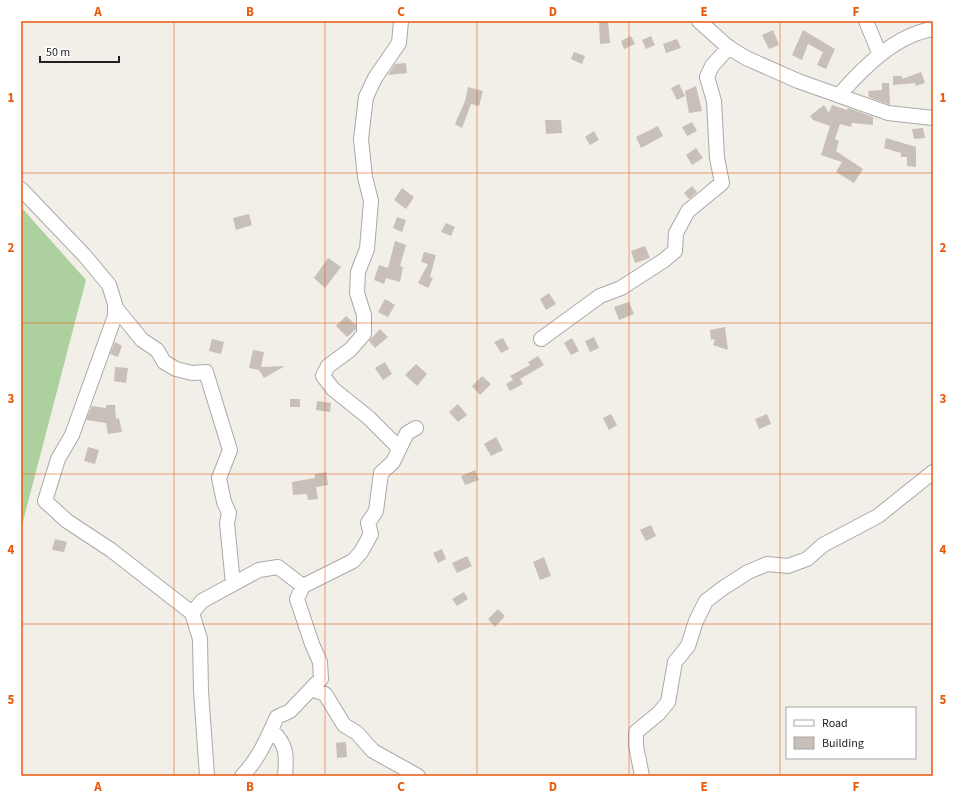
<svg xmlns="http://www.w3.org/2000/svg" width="954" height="797" font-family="'Source Sans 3',sans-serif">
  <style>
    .forest { fill: #add19e }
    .building { fill: #c7bfb8 }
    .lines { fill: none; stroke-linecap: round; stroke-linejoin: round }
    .minor-casing { stroke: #a9a9a9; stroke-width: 16 }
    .minor { stroke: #fff; stroke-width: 14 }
    .grid { fill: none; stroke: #e8590c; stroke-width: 1; stroke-opacity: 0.55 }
    .neatline { fill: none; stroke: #e8590c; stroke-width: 1.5 }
    .grid-label { font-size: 13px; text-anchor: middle; font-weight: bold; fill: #e8590c }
  </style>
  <rect width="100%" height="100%" fill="#f2efe9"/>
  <!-- forest -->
  <path class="forest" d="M 21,207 L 86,280 L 21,529 Z"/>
  <!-- building -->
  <path class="building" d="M 599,21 L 608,21 L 610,43 L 600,44 Z
    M 773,30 L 779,45 L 769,49 L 762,35 Z
    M 803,30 L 835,49 L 826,69 L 817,65 L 823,52 L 808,44 L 802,60 L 792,55 Z
    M 631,36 L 635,44 L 624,49 L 621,41 Z
    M 651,36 L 655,45 L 646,49 L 642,40 Z
    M 677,39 L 681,48 L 666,53 L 663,44 Z
    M 574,52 L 585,56 L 582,64 L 571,59 Z
    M 406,63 L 407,73 L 388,75 L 395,64 Z
    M 921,72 L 925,83 L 916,86 L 915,83 L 893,85 L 893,76 L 902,76 L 902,79 Z
    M 882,83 L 889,83 L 890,105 L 869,97 L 868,91 L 882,90 Z
    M 679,84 L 685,96 L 677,100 L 671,88 Z
    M 696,86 L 702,111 L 689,113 L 685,91 Z
    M 468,87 L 483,91 L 479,106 L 471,104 L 462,128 L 455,124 L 465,101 Z
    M 824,105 L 829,113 L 832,105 L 847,110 L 848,108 L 873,117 L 873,125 L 852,123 L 851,127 L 840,124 L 835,139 L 839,141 L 836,151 L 863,169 L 854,183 L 836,172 L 842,162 L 821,155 L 830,126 L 813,120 L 810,116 Z
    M 545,120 L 561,120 L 562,133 L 546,134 Z
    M 692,122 L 697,131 L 687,136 L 682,127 Z
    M 658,126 L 663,136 L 641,148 L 636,137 Z
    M 923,128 L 925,138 L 914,139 L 912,129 Z
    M 594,131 L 599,140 L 590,145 L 585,137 Z
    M 886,138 L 916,147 L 916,167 L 907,166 L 907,157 L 901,157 L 901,153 L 884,148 Z
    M 696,148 L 703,158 L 692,165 L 686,155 Z
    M 692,186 L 697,192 L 689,199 L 684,193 Z
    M 402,188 L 414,197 L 406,209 L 394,200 Z
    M 249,214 L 252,225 L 236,230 L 233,218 Z
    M 397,217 L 406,220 L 402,232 L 393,228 Z
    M 446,223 L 455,227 L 451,236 L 441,232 Z
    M 395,241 L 406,245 L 400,266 L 403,267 L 400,282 L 386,278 L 384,284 L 374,280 L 379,265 L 388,268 Z
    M 645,246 L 650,258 L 635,263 L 631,251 Z
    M 424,252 L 436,255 L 430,277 L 433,278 L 428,288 L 418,283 L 428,264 L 421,262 Z
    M 328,258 L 341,267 L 325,288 L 314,278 Z
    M 549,293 L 556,304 L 546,310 L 540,299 Z
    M 385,299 L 395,305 L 388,317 L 378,312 Z
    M 629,302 L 634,314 L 619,320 L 614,307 Z
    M 346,316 L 356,325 L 356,329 L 347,337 L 336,326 Z
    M 725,327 L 728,350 L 713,345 L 715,339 L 711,340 L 710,330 Z
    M 380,329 L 388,337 L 375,348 L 369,341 Z
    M 594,337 L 599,348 L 590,352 L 585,341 Z
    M 503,338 L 509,349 L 501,353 L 494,342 Z
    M 572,338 L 579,351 L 571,355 L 564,343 Z
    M 212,339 L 224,342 L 221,354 L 209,351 Z
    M 115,342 L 122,346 L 118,357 L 110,354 Z
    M 253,350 L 264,352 L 261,367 L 285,366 L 264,378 L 259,370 L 249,368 Z
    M 538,356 L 544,365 L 520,379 L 523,384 L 510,391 L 506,384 L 513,380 L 510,376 L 530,365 L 528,362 Z
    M 385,362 L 392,374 L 383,380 L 375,368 Z
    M 416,364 L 427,374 L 417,386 L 405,375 Z
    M 115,367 L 128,368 L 126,383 L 114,381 Z
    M 482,376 L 491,384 L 480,395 L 472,386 Z
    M 290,399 L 300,399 L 300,407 L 290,407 Z
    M 317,401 L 331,403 L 330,412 L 316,410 Z
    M 458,404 L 467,415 L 458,422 L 449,412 Z
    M 106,405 L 115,405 L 116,419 L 119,418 L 122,432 L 108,434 L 106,423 L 86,420 L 92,406 L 106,408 Z
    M 611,414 L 617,425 L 609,430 L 603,418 Z
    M 767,414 L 771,424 L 759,429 L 755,419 Z
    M 496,437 L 503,450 L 491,456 L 484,444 Z
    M 88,447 L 99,450 L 95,464 L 84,461 Z
    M 475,470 L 479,480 L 465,485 L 461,476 Z
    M 326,472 L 328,485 L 316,487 L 318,499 L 308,500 L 307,494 L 293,495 L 292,482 L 315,478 L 315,474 Z
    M 651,525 L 656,536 L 646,541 L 640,530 Z
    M 55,539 L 67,542 L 64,552 L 52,550 Z
    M 442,549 L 446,559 L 438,563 L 433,553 Z
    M 467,556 L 472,566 L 457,573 L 452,563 Z
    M 544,557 L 551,576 L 540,580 L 533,562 Z
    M 464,592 L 468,599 L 457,606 L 452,599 Z
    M 498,609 L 505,616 L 495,627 L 488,619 Z
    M 346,742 L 347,757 L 337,758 L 336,743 Z"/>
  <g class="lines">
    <!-- minor casing -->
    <g class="minor-casing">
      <path id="minor" d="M 699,21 L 728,47 L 746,58 L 798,81 L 888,113 L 933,118
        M 866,21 L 880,55
        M 839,95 C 863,68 895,35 933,29
        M 21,189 L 85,256 L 109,285 L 115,304 L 115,316 L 72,435 L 58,459 L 45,501 L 67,521 L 111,550 L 192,613 L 200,639 L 201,691 L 207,776
        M 115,307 L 142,340 L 157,350 L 164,362 L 176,369 L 192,373 L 206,372 L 230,450 L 219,478 L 224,502 L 229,513 L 227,523 L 233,584
        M 541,339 L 600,296 L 621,288 L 663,261 L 675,251 L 676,233 L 688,211 L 722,183 L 717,158 L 714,101 L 707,77 L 712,66 L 729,47
        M 399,448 L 369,418 L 333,389 L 323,376 L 328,366 L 350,350 L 364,334 L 364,315 L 357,293 L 358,272 L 367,249 L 371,201 L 365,177 L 361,139 L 366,97 L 375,78 L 399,43 L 401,21
        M 303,586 L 297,599 L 312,644 L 320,662 L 321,679 L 311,689 L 325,694 L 344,725 L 357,733 L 373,751 L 418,776
        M 192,613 L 202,601 L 259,570 L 278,567 L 303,586 L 353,561 L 361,552 L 371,534 L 368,523 L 376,511 L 381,473 L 393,462 L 407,433 L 416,428
        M 271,730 C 287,744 287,755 285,776
        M 242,776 C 260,757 266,740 277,717 L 290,711 L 312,688
        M 642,776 L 636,746 L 636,732 L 659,713 L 668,702 L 675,662 L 688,646 L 696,621 L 706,601 L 723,588 L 748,572 L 767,564 L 788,566 L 807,559 L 823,545 L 878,516 L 933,472"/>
    </g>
    <!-- minor -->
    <use href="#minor" class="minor"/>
  </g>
  <!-- grid -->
  <path class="grid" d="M 174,21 L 174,776M 325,21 L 325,776M 477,21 L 477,776M 629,21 L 629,776M 780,21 L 780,776M 21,173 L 933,173M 21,323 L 933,323M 21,474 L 933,474M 21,624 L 933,624"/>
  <!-- border -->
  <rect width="954" height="797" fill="none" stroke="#ffffff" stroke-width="44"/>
  <!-- legend -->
  <rect x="786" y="707" width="130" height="52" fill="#ffffff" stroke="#a7a7a7"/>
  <rect x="794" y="720" width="20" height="6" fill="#ffffff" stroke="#a7a7a7"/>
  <text x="822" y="727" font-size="12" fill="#222222">Road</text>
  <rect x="794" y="737" width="20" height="12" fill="#c7bfb8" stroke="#a7a7a7"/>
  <text x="822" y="747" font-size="12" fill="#222222">Building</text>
  <!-- scale -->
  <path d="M40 56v6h79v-6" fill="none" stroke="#222222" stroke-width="2"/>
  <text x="46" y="56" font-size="12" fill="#222222" stroke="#ffffff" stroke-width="3" paint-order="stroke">50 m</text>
  <rect x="22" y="22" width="910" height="753" class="neatline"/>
  <g class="grid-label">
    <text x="98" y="16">A</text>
    <text x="250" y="16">B</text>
    <text x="401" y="16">C</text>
    <text x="553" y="16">D</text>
    <text x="704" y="16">E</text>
    <text x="856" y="16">F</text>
    <text x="11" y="102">1</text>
    <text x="943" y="102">1</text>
    <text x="11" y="252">2</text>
    <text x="943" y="252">2</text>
    <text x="11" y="403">3</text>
    <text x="943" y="403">3</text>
    <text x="11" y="554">4</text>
    <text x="943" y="554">4</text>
    <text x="11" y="704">5</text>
    <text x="943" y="704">5</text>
    <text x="98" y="791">A</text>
    <text x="250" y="791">B</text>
    <text x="401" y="791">C</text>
    <text x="553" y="791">D</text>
    <text x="704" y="791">E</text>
    <text x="856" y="791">F</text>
  </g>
</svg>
